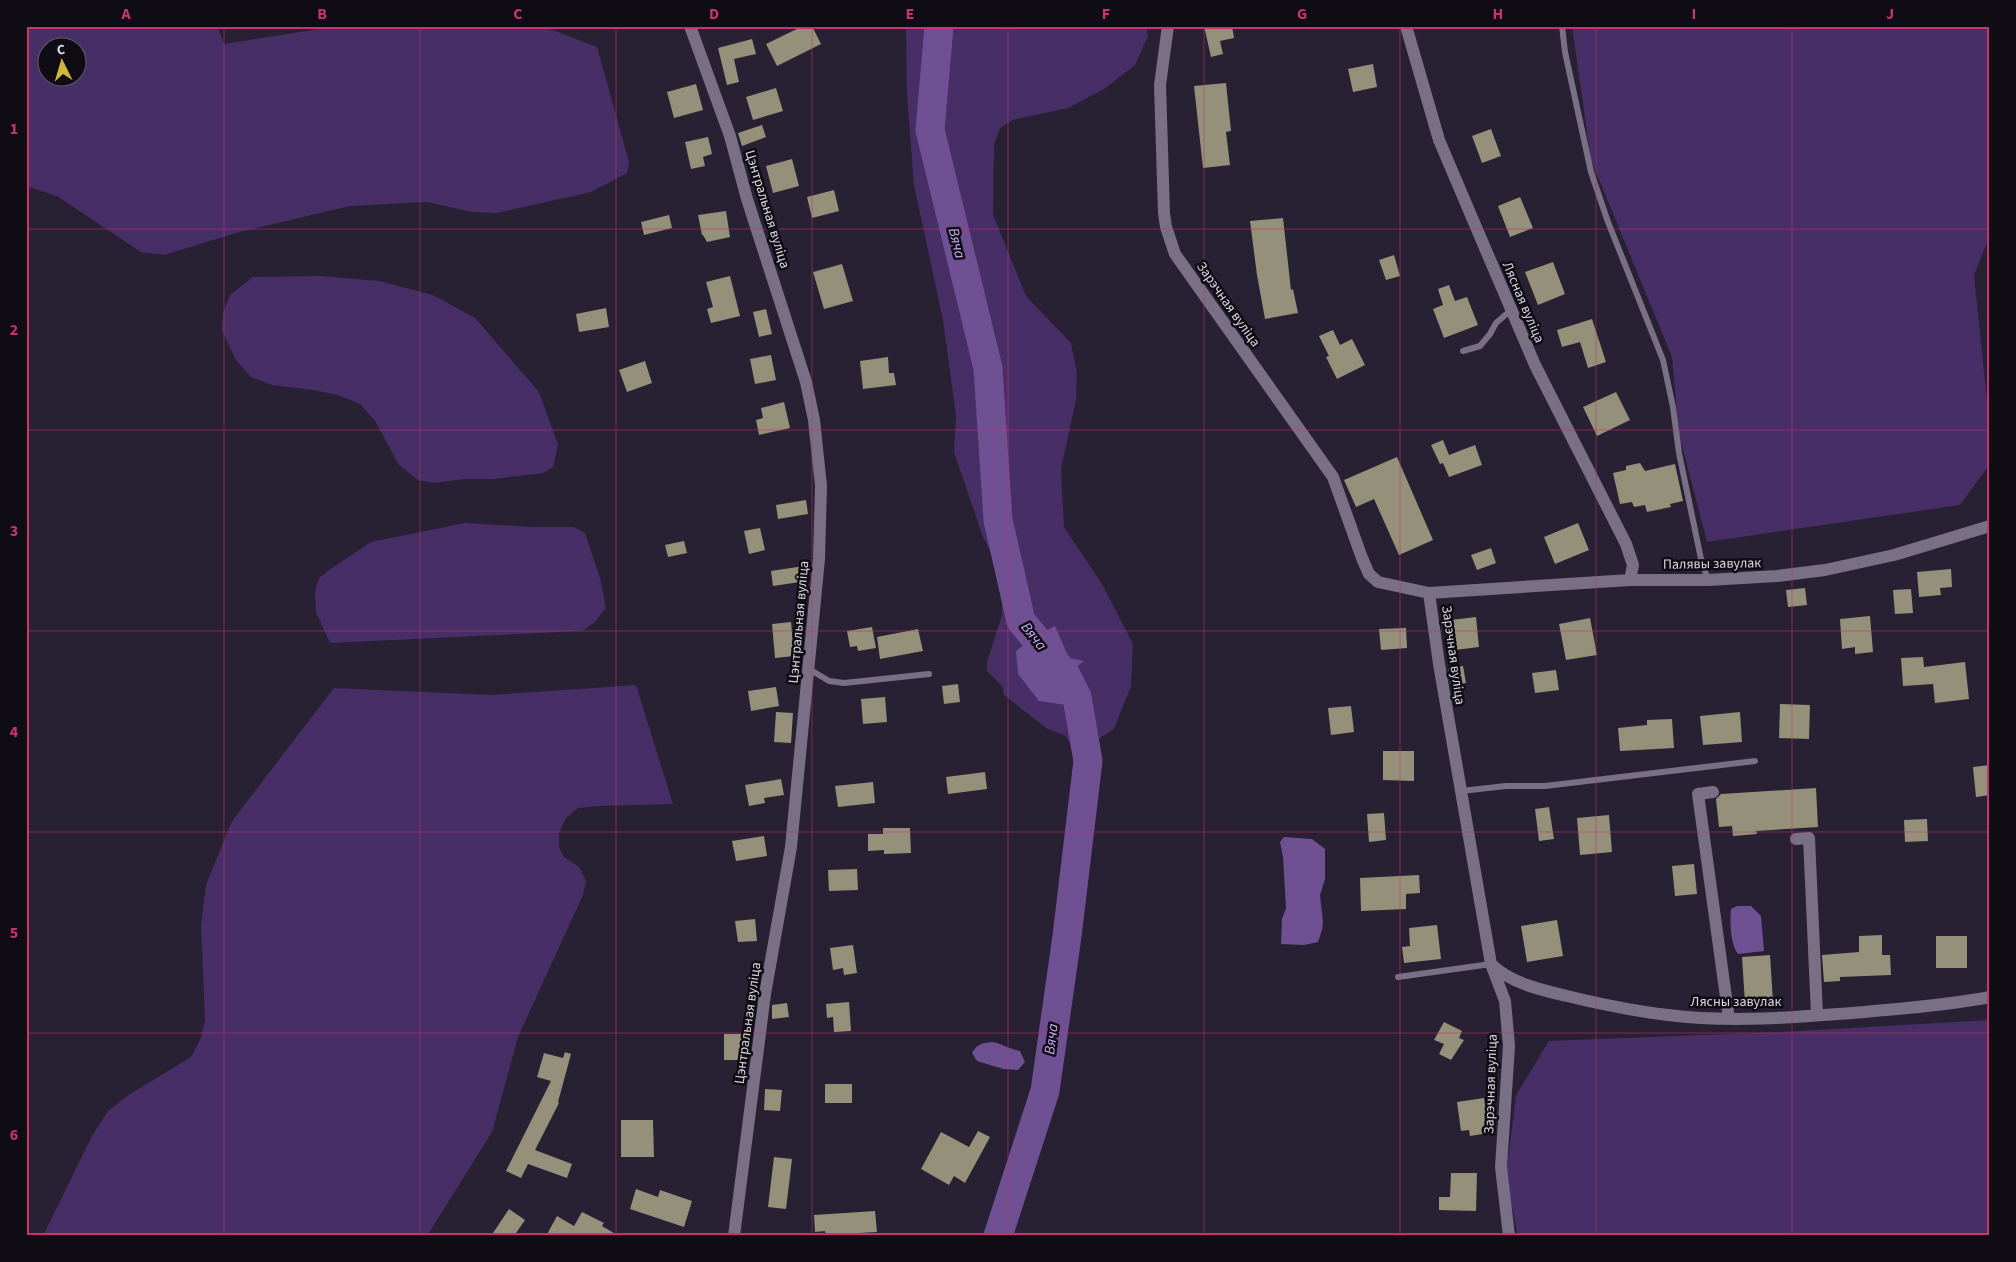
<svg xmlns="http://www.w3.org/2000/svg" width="2016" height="1262" font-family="'Source Sans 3',sans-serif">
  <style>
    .green { fill: #472e66; fill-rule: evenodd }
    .water { fill: #6e5093 }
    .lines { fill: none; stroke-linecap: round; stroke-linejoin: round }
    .river { stroke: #6e5093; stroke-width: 29 }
    .building { fill: #949079 }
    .service { stroke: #797086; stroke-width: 6 }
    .minor { stroke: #797086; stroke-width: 12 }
    .grid { fill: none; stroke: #c6356f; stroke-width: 1; stroke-opacity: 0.55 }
    .labels { text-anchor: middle; stroke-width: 5; stroke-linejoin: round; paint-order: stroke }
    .street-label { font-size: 14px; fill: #dbd7e2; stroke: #0f0c14 }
    .water-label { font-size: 15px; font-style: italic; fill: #ccadf9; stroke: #0f0c14 }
    .neatline { fill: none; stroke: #c6356f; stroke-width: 2 }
    .grid-label { font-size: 16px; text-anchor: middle; font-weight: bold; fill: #c6356f }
  </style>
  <rect width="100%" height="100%" fill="#282133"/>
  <!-- green -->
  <path class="green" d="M 26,26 L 217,26 L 224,44 L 339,26 L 542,26 L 597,47 L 629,162 L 627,173 L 591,192 L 497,213 L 472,212 L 427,202 L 350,206 L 239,232 L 164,255 L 141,252 L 57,196 L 26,186 ZM 48,48 L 78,48 L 78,78 L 48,78 Z
    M 906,26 L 1146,26 L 1148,36 L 1135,65 L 1104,89 L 1068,108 L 1013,120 L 1000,128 L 994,144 L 993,215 L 1026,296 L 1071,343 L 1077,373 L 1076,400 L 1061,469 L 1064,527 L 1103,586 L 1133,644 L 1131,686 L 1114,729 L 1094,742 L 1077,748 L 1071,746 L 1066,736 L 1046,728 L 1004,695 L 1002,686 L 987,671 L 987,662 L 1002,615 L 1002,573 L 983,537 L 954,452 L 956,416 L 943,320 L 914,185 L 907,95 Z
    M 1572,26 L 1990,26 L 1990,235 L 1974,275 L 1990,429 L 1990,464 L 1960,505 L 1707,542 L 1679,434 L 1672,357 L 1591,160 Z
    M 320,276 L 379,281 L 433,295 L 475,318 L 539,392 L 558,445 L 553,467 L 543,473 L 494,479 L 465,479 L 434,483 L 418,480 L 399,465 L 375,421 L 360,404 L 338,395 L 313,390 L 272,385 L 251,377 L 236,360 L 222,331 L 223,313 L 230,295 L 253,277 Z
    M 465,523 L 532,527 L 574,527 L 585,533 L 600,578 L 606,608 L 595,622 L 582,631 L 330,643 L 316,612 L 315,592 L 319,578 L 332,568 L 371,542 Z
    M 636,685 L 673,804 L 598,806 L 578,808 L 566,818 L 559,833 L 559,847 L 564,857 L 579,867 L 586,881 L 583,895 L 518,1037 L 492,1132 L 427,1236 L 43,1236 L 92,1136 L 108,1111 L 127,1096 L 191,1057 L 200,1040 L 205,1021 L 201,925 L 206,885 L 232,821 L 334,688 L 490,695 Z
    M 1990,1020 L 1990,1236 L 1518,1236 L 1506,1177 L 1516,1095 L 1549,1041 L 1781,1032 Z"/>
  <!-- water -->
  <path class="water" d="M 1055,626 L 1069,658 L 1084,661 L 1066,675 L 1077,697 L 1066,705 L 1039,701 L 1018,674 L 1016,651 L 1035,636 Z
    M 1284,837 L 1312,839 L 1325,849 L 1325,879 L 1320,895 L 1323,922 L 1322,930 L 1318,942 L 1304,945 L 1281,944 L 1282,919 L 1286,908 L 1283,857 L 1280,842 Z
    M 1737,906 L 1751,906 L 1761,916 L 1764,951 L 1738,954 C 1730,943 1730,922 1731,909 Z
    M 992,1042 C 1003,1044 1009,1049 1020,1051 L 1025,1062 L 1018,1070 L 1003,1069 L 977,1061 L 972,1053 C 977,1044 982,1043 992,1042 Z"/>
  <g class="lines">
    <!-- river -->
    <path class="river" d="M 939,26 L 930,130 L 988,368 L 998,520 L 1021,621 L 1066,675 L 1077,697 L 1088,761 L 1067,936 L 1045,1091 L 998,1236"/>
  </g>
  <!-- building -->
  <path class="building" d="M 803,26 L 812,26 L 821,44 L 777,66 L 766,44 Z
    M 1204,26 L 1232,26 L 1234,38 L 1220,41 L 1223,54 L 1211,57 Z
    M 752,39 L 756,54 L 734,59 L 739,82 L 727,85 L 718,48 Z
    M 1373,64 L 1377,87 L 1353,92 L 1348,69 Z
    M 1226,83 L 1231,131 L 1226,132 L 1230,165 L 1203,168 L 1194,86 Z
    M 696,84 L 703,110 L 674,118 L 667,92 Z
    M 776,88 L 783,111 L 753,120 L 746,97 Z
    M 762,125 L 766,137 L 742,146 L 738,133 Z
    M 1491,129 L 1501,156 L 1482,163 L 1472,136 Z
    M 708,137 L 712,154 L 703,157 L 705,166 L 691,169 L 685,142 Z
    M 792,159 L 799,186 L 773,193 L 766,166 Z
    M 834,190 L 839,211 L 812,218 L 807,197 Z
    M 1520,197 L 1533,228 L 1510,237 L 1498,206 Z
    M 726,211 L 730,237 L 707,242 L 703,235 L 702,235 L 698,215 Z
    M 669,215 L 672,228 L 644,235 L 641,222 Z
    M 1283,218 L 1291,290 L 1293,289 L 1298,313 L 1265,319 L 1257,275 L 1250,221 Z
    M 1394,255 L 1400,276 L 1386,280 L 1379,260 Z
    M 1553,262 L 1565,294 L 1538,305 L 1525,272 Z
    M 842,264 L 853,301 L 824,309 L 813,272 Z
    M 730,276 L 740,316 L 711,323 L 707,309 L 713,307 L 706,282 Z
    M 1449,285 L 1455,301 L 1467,297 L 1478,325 L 1444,338 L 1433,309 L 1443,305 L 1438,289 Z
    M 606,308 L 609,327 L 579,332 L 576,314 Z
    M 766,309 L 772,334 L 759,337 L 753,312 Z
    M 1592,319 L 1606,362 L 1588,368 L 1580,342 L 1562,347 L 1557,330 Z
    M 1333,330 L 1340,345 L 1352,339 L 1365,365 L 1337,379 L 1326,357 L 1329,356 L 1319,336 Z
    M 771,355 L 776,380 L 755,384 L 750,359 Z
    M 888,357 L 889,373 L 894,373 L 896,385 L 863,389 L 860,361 Z
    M 645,361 L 652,383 L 627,392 L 619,370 Z
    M 1616,392 L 1630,420 L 1597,436 L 1583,407 Z
    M 784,402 L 790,428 L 759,435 L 756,420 L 763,418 L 761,408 Z
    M 1443,440 L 1449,455 L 1475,445 L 1482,465 L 1449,477 L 1443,463 L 1440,464 L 1431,445 Z
    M 1397,457 L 1433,540 L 1399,555 L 1374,499 L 1356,507 L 1344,480 Z
    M 1640,463 L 1645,471 L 1675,464 L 1683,501 L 1670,504 L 1671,507 L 1647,512 L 1645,505 L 1634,507 L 1632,502 L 1620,504 L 1613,473 L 1626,470 L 1626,466 Z
    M 806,500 L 808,514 L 778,519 L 776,505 Z
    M 1578,523 L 1589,550 L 1555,564 L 1544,537 Z
    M 760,528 L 765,550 L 749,554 L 744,531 Z
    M 684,541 L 687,553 L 668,557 L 665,545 Z
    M 1491,548 L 1496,563 L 1477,570 L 1471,555 Z
    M 804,566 L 807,581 L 773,586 L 771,571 Z
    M 1951,569 L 1952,587 L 1940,588 L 1941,595 L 1919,597 L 1917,572 Z
    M 1805,588 L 1807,605 L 1788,607 L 1786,590 Z
    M 1911,589 L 1913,613 L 1895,614 L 1893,590 Z
    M 1870,616 L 1873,652 L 1855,654 L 1855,647 L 1842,649 L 1840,619 Z
    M 1476,617 L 1479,647 L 1455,650 L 1451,620 Z
    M 1590,618 L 1597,655 L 1566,660 L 1559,624 Z
    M 791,622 L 794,656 L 775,658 L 772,624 Z
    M 872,627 L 876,648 L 858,651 L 857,646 L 850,647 L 847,631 Z
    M 1406,628 L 1407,648 L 1381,650 L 1379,629 Z
    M 918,629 L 923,651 L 880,659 L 877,637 Z
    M 1923,657 L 1924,667 L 1965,662 L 1969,699 L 1935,703 L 1933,684 L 1903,686 L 1901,658 Z
    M 1463,666 L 1466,683 L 1451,685 L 1448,668 Z
    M 1556,670 L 1559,690 L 1535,693 L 1532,673 Z
    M 958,684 L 960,702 L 944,704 L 942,686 Z
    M 776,687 L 779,706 L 751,711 L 748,691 Z
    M 885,697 L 887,722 L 863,724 L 861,699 Z
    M 1780,704 L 1810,705 L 1809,739 L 1779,738 Z
    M 1351,706 L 1354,732 L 1331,735 L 1328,708 Z
    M 776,712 L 793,713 L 791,743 L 774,742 Z
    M 1740,712 L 1742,742 L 1703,745 L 1700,716 Z
    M 1672,719 L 1674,748 L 1620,751 L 1618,728 L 1647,725 L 1647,720 Z
    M 1383,751 L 1414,751 L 1414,781 L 1383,780 Z
    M 1990,765 L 1990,795 L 1976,797 L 1973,767 Z
    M 985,772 L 987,789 L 948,794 L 946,777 Z
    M 781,779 L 784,795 L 764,798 L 765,803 L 749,806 L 745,785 Z
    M 873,782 L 875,803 L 838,807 L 835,786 Z
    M 1816,788 L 1818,827 L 1756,831 L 1757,834 L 1733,836 L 1732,826 L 1719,827 L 1716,799 L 1721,794 Z
    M 1549,807 L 1554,839 L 1539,841 L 1535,809 Z
    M 1384,813 L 1386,840 L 1369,842 L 1367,814 Z
    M 1609,815 L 1612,852 L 1580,855 L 1577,818 Z
    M 1927,819 L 1928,841 L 1905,842 L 1904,820 Z
    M 883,828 L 910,828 L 911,853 L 884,854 L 884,850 L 868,851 L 868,834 L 883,834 Z
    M 764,836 L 767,856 L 736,861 L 732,841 Z
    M 1694,864 L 1697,894 L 1675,896 L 1672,866 Z
    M 857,869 L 858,890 L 829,891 L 828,870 Z
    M 1419,875 L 1420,893 L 1406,894 L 1406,909 L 1361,911 L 1360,878 Z
    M 755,919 L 757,941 L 738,942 L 735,921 Z
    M 1557,920 L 1563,956 L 1527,962 L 1521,926 Z
    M 1437,925 L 1441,959 L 1404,963 L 1402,947 L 1410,946 L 1409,928 Z
    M 1882,935 L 1882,955 L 1890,955 L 1891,975 L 1840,977 L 1840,981 L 1824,982 L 1822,955 L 1859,952 L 1859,936 Z
    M 1936,936 L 1967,936 L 1967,968 L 1936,968 Z
    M 853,945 L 857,973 L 844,975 L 843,968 L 833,970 L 830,948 Z
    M 1770,955 L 1773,1001 L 1745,1003 L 1742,957 Z
    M 849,1002 L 851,1031 L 834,1032 L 833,1017 L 827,1018 L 826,1004 Z
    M 787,1003 L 789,1017 L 772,1019 L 772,1005 Z
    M 1444,1022 L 1462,1031 L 1459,1038 L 1464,1040 L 1451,1060 L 1439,1054 L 1444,1044 L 1434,1040 Z
    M 724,1034 L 752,1034 L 748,1060 L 724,1060 Z
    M 565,1052 L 571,1054 L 558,1102 L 559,1103 L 535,1150 L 572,1164 L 567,1178 L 528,1164 L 521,1178 L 506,1171 L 551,1081 L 537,1077 L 544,1053 L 563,1058 Z
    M 825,1084 L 852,1084 L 852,1103 L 825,1103 Z
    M 765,1089 L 782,1090 L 780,1111 L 764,1110 Z
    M 1484,1098 L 1489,1133 L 1470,1136 L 1469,1130 L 1461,1131 L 1457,1102 Z
    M 621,1120 L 653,1120 L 654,1157 L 621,1157 Z
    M 978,1131 L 990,1137 L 965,1183 L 954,1176 L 949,1185 L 921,1169 L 941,1132 L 969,1147 Z
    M 774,1157 L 792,1159 L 786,1209 L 768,1207 Z
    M 1451,1173 L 1477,1173 L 1476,1211 L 1439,1210 L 1439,1197 L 1450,1197 Z
    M 636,1189 L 658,1197 L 660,1190 L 692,1201 L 684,1227 L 630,1209 Z
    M 509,1209 L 525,1220 L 514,1236 L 491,1236 Z
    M 875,1211 L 877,1232 L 859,1233 L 859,1236 L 826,1236 L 825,1231 L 815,1232 L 814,1215 Z
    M 582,1212 L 604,1223 L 602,1226 L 619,1236 L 546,1236 L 557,1216 L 574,1226 Z"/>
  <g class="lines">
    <!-- service -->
    <path class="service" d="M 1562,26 L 1565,52 L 1591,172 L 1608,222 L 1663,360 L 1673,407 L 1679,453 L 1701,559 L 1708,580
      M 1463,351 L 1480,346 L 1490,334 L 1496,323 L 1511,310
      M 809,669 L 829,681 L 844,683 L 929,674
      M 1461,791 L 1506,786 L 1545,786 L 1755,761
      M 1398,977 L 1491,964"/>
    <!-- minor -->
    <path class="minor" d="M 690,26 L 730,136 L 747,199 L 806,382 L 814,420 L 821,486 L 819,559 L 791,847 L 765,994 L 734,1236
      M 1168,26 L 1160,85 L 1164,213 L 1166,227 L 1175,254 L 1333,477 L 1362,558 L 1369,574 L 1378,582 L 1429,593 L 1630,580 L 1708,580 L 1777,576 L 1825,570 L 1894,555 L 1990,526
      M 1406,26 L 1439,140 L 1473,220 L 1535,365 L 1626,544 L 1633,565 L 1630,580
      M 1429,593 L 1439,664 L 1491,964 L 1505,1001 L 1509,1046 L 1501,1167 L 1509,1236
      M 1713,792 L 1698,794 L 1729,1019
      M 1796,839 L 1809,838 L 1817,1015
      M 1491,964 C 1510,983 1541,990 1567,996 C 1600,1004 1634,1011 1668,1015 C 1731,1023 1801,1017 1865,1012 C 1907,1008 1949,1005 1990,997"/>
  </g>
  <!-- grid -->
  <path class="grid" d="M 224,26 L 224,1236M 420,26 L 420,1236M 616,26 L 616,1236M 812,26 L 812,1236M 1008,26 L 1008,1236M 1204,26 L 1204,1236M 1400,26 L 1400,1236M 1596,26 L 1596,1236M 1792,26 L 1792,1236M 26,229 L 1990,229M 26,430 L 1990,430M 26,631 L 1990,631M 26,832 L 1990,832M 26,1033 L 1990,1033"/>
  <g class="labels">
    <!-- street labels -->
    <g class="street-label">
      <text transform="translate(768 209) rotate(73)" y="5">Цэнтральная вуліца</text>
      <text transform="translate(1524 302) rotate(67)" y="5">Лясная вуліца</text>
      <text transform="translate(1229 304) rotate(55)" y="5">Зарэчная вуліца</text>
      <text transform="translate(1712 563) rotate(-1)" y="5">Палявы завулак</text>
      <text transform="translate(798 622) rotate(-85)" y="5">Цэнтральная вуліца</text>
      <text transform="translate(1454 655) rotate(82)" y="5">Зарэчная вуліца</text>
      <text x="1736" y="1006">Лясны завулак</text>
      <text transform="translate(747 1023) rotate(-82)" y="5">Цэнтральная вуліца</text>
      <text transform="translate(1490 1084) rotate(-88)" y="5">Зарэчная вуліца</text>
    </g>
    <!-- water labels -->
    <g class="water-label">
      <text transform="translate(957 243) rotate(76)" y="5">Вяча</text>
      <text transform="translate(1034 636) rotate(52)" y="5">Вяча</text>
      <text transform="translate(1051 1039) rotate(-83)" y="5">Вяча</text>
    </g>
  </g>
  <!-- border -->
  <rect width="2016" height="1262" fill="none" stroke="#0f0c14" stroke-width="55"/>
  <!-- north arrow -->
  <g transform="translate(62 62) rotate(355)"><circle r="24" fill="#0f0c14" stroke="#615d66"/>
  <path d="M0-4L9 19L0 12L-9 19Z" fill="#cfb837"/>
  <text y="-8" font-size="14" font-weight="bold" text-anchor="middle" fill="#dbd7e2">С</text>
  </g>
  <rect x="28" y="28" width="1960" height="1206" class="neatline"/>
  <g class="grid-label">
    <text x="126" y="19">A</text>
    <text x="322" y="19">B</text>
    <text x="518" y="19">C</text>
    <text x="714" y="19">D</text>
    <text x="910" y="19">E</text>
    <text x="1106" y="19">F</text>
    <text x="1302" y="19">G</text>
    <text x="1498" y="19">H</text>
    <text x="1694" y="19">I</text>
    <text x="1890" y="19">J</text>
    <text x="14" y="134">1</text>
    <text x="14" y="335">2</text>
    <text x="14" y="536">3</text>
    <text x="14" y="737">4</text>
    <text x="14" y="938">5</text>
    <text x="14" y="1140">6</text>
  </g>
</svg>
